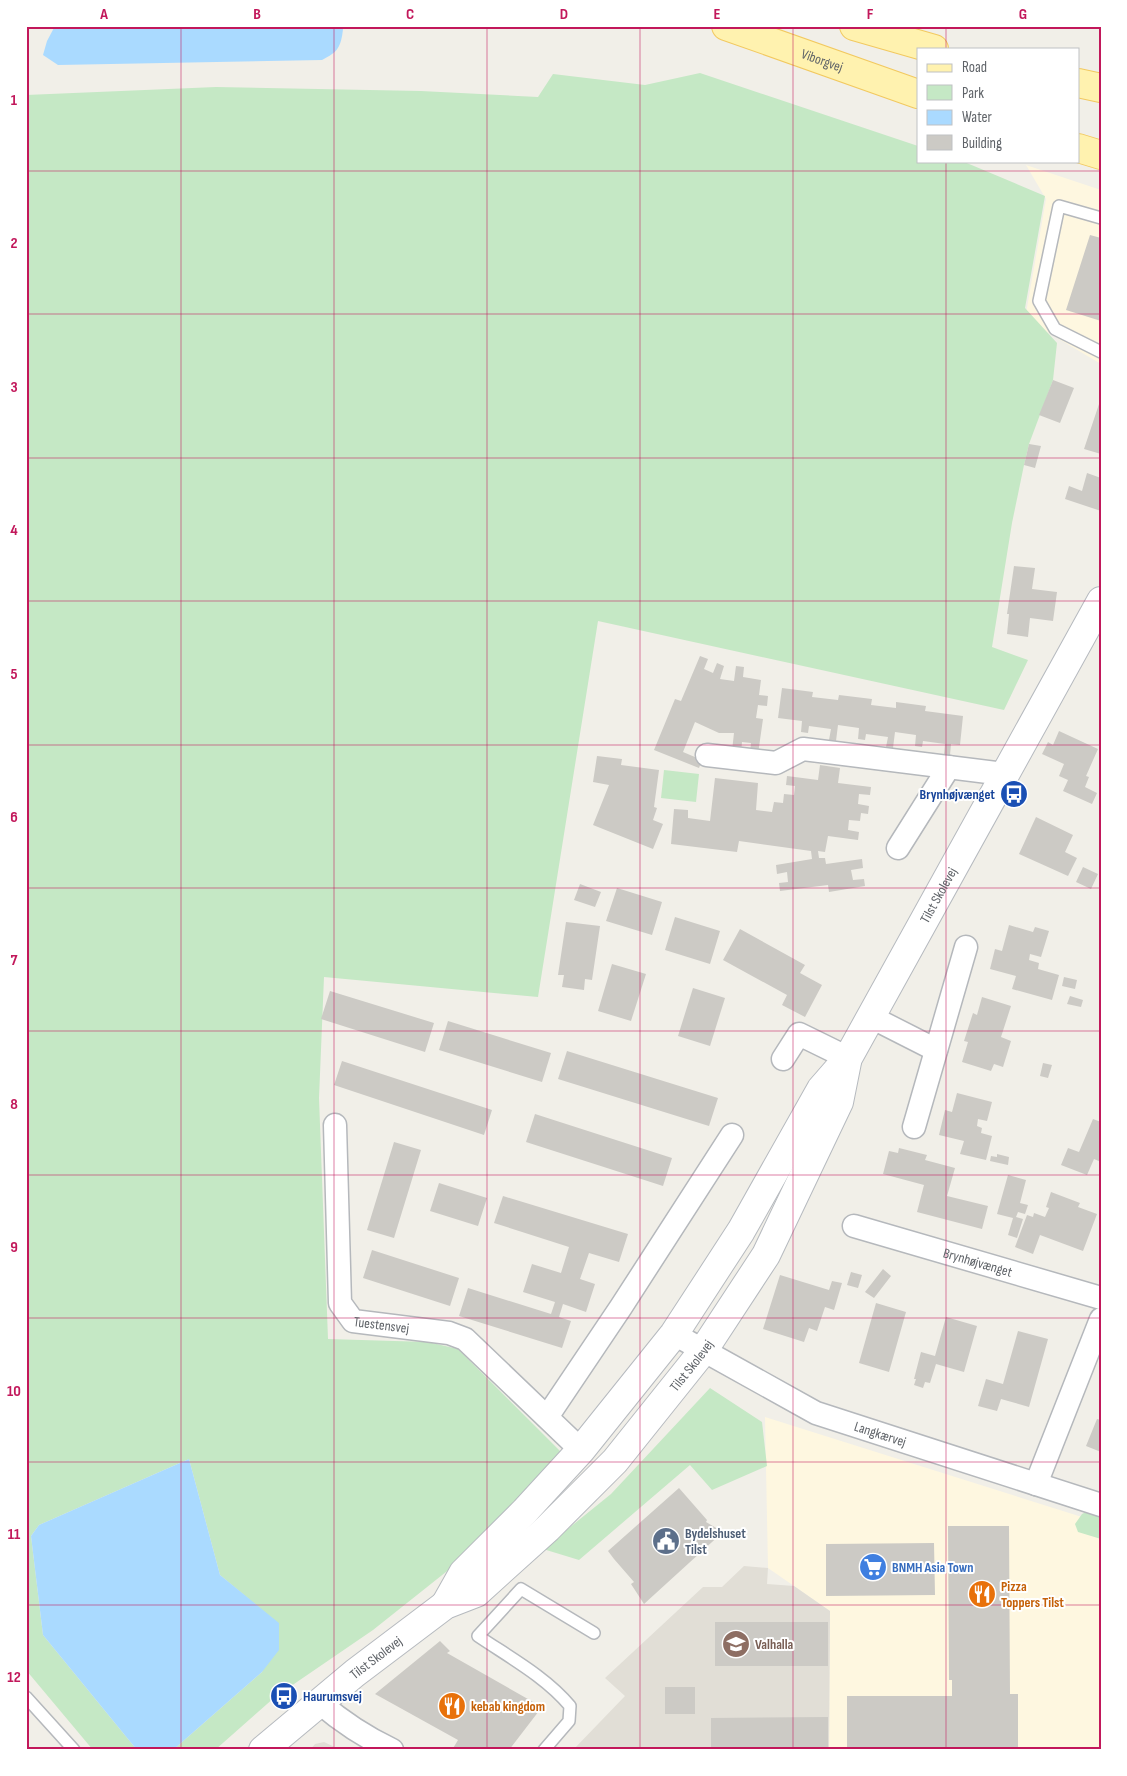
<svg xmlns="http://www.w3.org/2000/svg" width="1127" height="1776" font-family="'Sofia Sans Condensed',sans-serif">
  <style>
    .commercial { fill: #fef7e0 }
    .education { fill: #e1ded6 }
    .green { fill: #c5e8c5 }
    .water { fill: #aadaff }
    .building { fill: #cccac5 }
    .lines { fill: none; stroke-linecap: round; stroke-linejoin: round }
    .lane-casing { stroke: #b5b8bc; stroke-width: 14 }
    .street-casing { stroke: #b5b8bc; stroke-width: 25 }
    .secondary-casing { stroke: #b6babf; stroke-width: 30 }
    .primary-casing { stroke: #f2c960; stroke-width: 30 }
    .lane { stroke: #fff; stroke-width: 11 }
    .street { stroke: #fff; stroke-width: 22 }
    .secondary { stroke: #fff; stroke-width: 28 }
    .primary { stroke: #fff2af; stroke-width: 28 }
    .grid { fill: none; stroke: #c2185b; stroke-width: 1; stroke-opacity: 0.55 }
    .labels { text-anchor: middle; stroke-width: 4; stroke-linejoin: round; paint-order: stroke }
    .street-label { font-size: 14px; fill: #5f6368; stroke: #fff }
    .transit-label { font-size: 14px; font-weight: bold; fill: #164399; stroke: #fff; text-anchor: end }
    .service-label { font-size: 14px; font-weight: bold; fill: #4e5e75; stroke: #fff; text-anchor: start }
    .shop-label { font-size: 14px; font-weight: bold; fill: #366cbe; stroke: #fff; text-anchor: start }
    .food-label { font-size: 14px; font-weight: bold; fill: #c56008; stroke: #fff; text-anchor: start }
    .education-label { font-size: 14px; font-weight: bold; fill: #785e54; stroke: #fff; text-anchor: start }
    .neatline { fill: none; stroke: #c2185b; stroke-width: 2 }
    .grid-label { font-size: 16px; text-anchor: middle; font-weight: bold; fill: #c2185b }
  </style>
  <rect width="100%" height="100%" fill="#f1efe8"/>
  <!-- commercial -->
  <path class="commercial" d="M 1026,165 L 1101,190 L 1101,364 L 1025,319 L 1046,199 Z
    M 765,1417 L 1101,1523 L 1101,1750 L 829,1750 L 830,1611 L 768,1568 Z"/>
  <!-- education -->
  <path class="education" d="M 744,1566 L 768,1568 L 767,1584 L 794,1586 L 830,1611 L 829,1750 L 573,1750 L 625,1696 L 605,1678 L 703,1587 L 722,1587 Z
    M 324,1742 L 341,1750 L 310,1750 L 315,1744 Z"/>
  <!-- green -->
  <path class="green" d="M 700,73 L 918,146 L 918,161 L 962,161 L 1045,196 L 1025,308 L 1057,343 L 1053,380 L 1029,444 L 1024,465 L 1012,523 L 992,647 L 1028,660 L 1004,710 L 598,621 L 538,997 L 324,977 L 319,1098 L 328,1339 L 428,1342 L 458,1349 L 561,1452 L 456,1564 L 373,1630 L 275,1697 L 215,1750 L 173,1750 L 262,1672 L 279,1624 L 220,1575 L 189,1459 L 39,1525 L 31,1536 L 43,1635 L 137,1750 L 93,1750 L 26,1670 L 26,95 L 216,87 L 421,91 L 538,97 L 553,74 L 645,85 Z
    M 664,770 L 699,774 L 696,802 L 661,798 Z
    M 710,1388 L 762,1422 L 767,1466 L 712,1490 L 690,1465 L 579,1560 L 543,1549 L 611,1494 Z
    M 1090,1510 L 1101,1514 L 1101,1539 L 1078,1532 L 1075,1524 L 1082,1514 Z"/>
  <!-- water -->
  <path class="water" d="M 55,26 L 340,26 L 343,29 C 341,47 338,52 322,60 L 58,65 L 43,55 L 47,41 Z
    M 189,1459 L 220,1575 L 279,1623 L 279,1650 L 262,1672 L 173,1750 L 137,1750 L 43,1635 L 31,1536 L 39,1525 Z"/>
  <!-- building -->
  <path class="building" d="M 1090,235 L 1101,238 L 1101,321 L 1066,310 Z
    M 1053,380 L 1074,388 L 1060,423 L 1039,415 Z
    M 1100,401 L 1101,401 L 1101,454 L 1084,449 Z
    M 1029,444 L 1041,446 L 1035,468 L 1024,465 Z
    M 1087,473 L 1101,478 L 1101,511 L 1065,499 L 1069,486 L 1082,491 Z
    M 1014,566 L 1035,568 L 1032,589 L 1057,592 L 1053,621 L 1030,618 L 1028,637 L 1007,634 L 1009,614 L 1007,614 Z
    M 700,656 L 708,659 L 704,669 L 713,673 L 717,663 L 724,666 L 720,679 L 734,681 L 736,666 L 744,667 L 743,677 L 761,680 L 759,695 L 768,696 L 767,706 L 758,705 L 756,718 L 763,719 L 758,754 L 750,753 L 751,743 L 742,742 L 741,753 L 732,751 L 734,733 L 719,733 L 695,722 L 683,752 L 702,760 L 699,768 L 654,750 L 675,699 L 681,701 Z
    M 782,688 L 813,692 L 812,697 L 838,700 L 839,695 L 872,699 L 871,705 L 896,708 L 896,702 L 926,706 L 925,711 L 963,716 L 960,745 L 951,744 L 950,755 L 944,755 L 945,744 L 923,741 L 922,747 L 915,746 L 916,735 L 895,732 L 893,748 L 886,747 L 888,737 L 866,734 L 865,740 L 858,739 L 859,728 L 838,725 L 836,741 L 829,740 L 831,729 L 809,726 L 808,733 L 801,732 L 802,721 L 778,718 Z
    M 1059,731 L 1098,749 L 1086,776 L 1089,777 L 1085,787 L 1097,793 L 1092,804 L 1063,791 L 1068,780 L 1059,776 L 1064,764 L 1042,754 L 1048,742 L 1053,745 Z
    M 597,756 L 622,759 L 621,765 L 659,770 L 654,807 L 657,808 L 653,820 L 663,824 L 653,849 L 593,825 L 609,785 L 593,782 Z
    M 820,765 L 840,768 L 838,783 L 871,787 L 870,795 L 859,794 L 858,804 L 869,806 L 868,814 L 861,813 L 860,821 L 849,820 L 848,830 L 859,832 L 858,840 L 828,836 L 825,852 L 818,851 L 819,858 L 825,858 L 826,864 L 862,859 L 863,868 L 851,870 L 853,880 L 864,879 L 865,886 L 829,892 L 828,885 L 780,891 L 779,883 L 788,882 L 787,872 L 777,874 L 776,865 L 812,859 L 811,851 L 739,841 L 737,852 L 671,844 L 674,809 L 688,810 L 688,818 L 710,821 L 715,778 L 758,783 L 756,810 L 772,812 L 774,802 L 783,803 L 784,794 L 794,795 L 795,786 L 786,785 L 787,776 L 818,780 Z
    M 1036,817 L 1073,835 L 1065,852 L 1077,858 L 1068,876 L 1019,854 Z
    M 1083,867 L 1098,874 L 1091,889 L 1076,882 Z
    M 580,884 L 601,892 L 595,907 L 574,900 Z
    M 617,888 L 662,902 L 652,935 L 606,921 Z
    M 675,917 L 720,931 L 710,964 L 665,950 Z
    M 566,922 L 600,926 L 592,980 L 585,979 L 584,990 L 562,987 L 564,975 L 558,975 Z
    M 1009,925 L 1033,932 L 1035,927 L 1049,931 L 1041,957 L 1030,954 L 1029,960 L 1039,963 L 1038,969 L 1059,975 L 1052,1000 L 1012,989 L 1016,976 L 990,969 L 995,949 L 1002,951 Z
    M 740,929 L 805,965 L 800,973 L 822,985 L 805,1017 L 782,1005 L 787,995 L 723,960 Z
    M 612,964 L 646,974 L 631,1021 L 598,1011 Z
    M 1064,977 L 1077,980 L 1075,989 L 1062,986 Z
    M 693,988 L 725,998 L 710,1046 L 678,1036 Z
    M 330,991 L 434,1023 L 425,1052 L 321,1019 Z
    M 1070,996 L 1083,1000 L 1081,1007 L 1067,1004 Z
    M 982,997 L 1011,1006 L 1001,1037 L 1011,1041 L 1003,1067 L 994,1064 L 991,1071 L 962,1062 L 968,1042 L 964,1041 L 973,1013 L 977,1015 Z
    M 448,1021 L 551,1053 L 542,1082 L 439,1050 Z
    M 567,1051 L 718,1098 L 709,1126 L 558,1079 Z
    M 342,1061 L 492,1110 L 484,1135 L 334,1085 Z
    M 1043,1063 L 1052,1065 L 1048,1078 L 1040,1076 Z
    M 957,1093 L 992,1102 L 987,1121 L 978,1119 L 977,1126 L 982,1128 L 981,1133 L 992,1136 L 986,1160 L 960,1154 L 964,1141 L 939,1135 L 945,1110 L 952,1112 Z
    M 535,1114 L 672,1158 L 663,1186 L 526,1142 Z
    M 1093,1119 L 1101,1122 L 1101,1162 L 1094,1159 L 1087,1175 L 1061,1165 L 1068,1148 L 1079,1152 Z
    M 394,1142 L 421,1150 L 394,1238 L 367,1230 Z
    M 899,1148 L 927,1155 L 925,1160 L 955,1168 L 947,1196 L 988,1206 L 982,1229 L 917,1212 L 924,1185 L 883,1174 L 889,1151 L 898,1153 Z
    M 997,1154 L 1009,1157 L 1008,1165 L 990,1161 L 991,1156 L 997,1157 Z
    M 1008,1175 L 1026,1180 L 1020,1203 L 1028,1205 L 1025,1214 L 1018,1212 L 1016,1217 L 1023,1219 L 1017,1238 L 1008,1235 L 1013,1218 L 997,1214 Z
    M 439,1183 L 487,1198 L 478,1226 L 430,1211 Z
    M 1051,1192 L 1080,1203 L 1078,1207 L 1097,1214 L 1083,1251 L 1040,1235 L 1033,1254 L 1015,1247 L 1027,1215 L 1033,1217 L 1034,1213 L 1045,1217 L 1049,1208 L 1046,1207 Z
    M 503,1196 L 628,1234 L 619,1262 L 589,1253 L 580,1279 L 595,1284 L 586,1312 L 563,1304 L 559,1317 L 571,1321 L 562,1348 L 459,1316 L 468,1288 L 551,1314 L 555,1302 L 523,1292 L 532,1264 L 561,1273 L 569,1247 L 494,1223 Z
    M 372,1250 L 459,1278 L 450,1306 L 363,1278 Z
    M 883,1269 L 891,1276 L 874,1298 L 865,1292 Z
    M 851,1272 L 862,1275 L 858,1288 L 847,1285 Z
    M 780,1275 L 829,1290 L 832,1281 L 842,1283 L 834,1310 L 825,1307 L 817,1331 L 809,1328 L 804,1342 L 763,1329 Z
    M 876,1303 L 906,1312 L 889,1372 L 859,1363 Z
    M 946,1317 L 977,1326 L 964,1372 L 936,1364 L 930,1383 L 925,1382 L 923,1388 L 914,1385 L 916,1379 L 914,1379 L 921,1352 L 935,1356 Z
    M 1018,1331 L 1048,1339 L 1029,1407 L 1001,1399 L 997,1411 L 978,1406 L 986,1379 L 1003,1384 Z
    M 1097,1419 L 1101,1420 L 1101,1452 L 1086,1446 Z
    M 679,1488 L 707,1520 L 706,1522 L 723,1532 L 644,1604 L 631,1584 L 634,1582 L 614,1559 L 608,1551 Z
    M 948,1526 L 1009,1526 L 1010,1694 L 1018,1694 L 1018,1750 L 847,1750 L 847,1696 L 952,1696 L 952,1680 L 949,1680 Z
    M 934,1543 L 935,1595 L 826,1596 L 826,1544 Z
    M 715,1622 L 828,1622 L 828,1666 L 715,1666 Z
    M 440,1641 L 450,1651 L 447,1653 L 542,1707 L 509,1750 L 452,1750 L 458,1740 L 375,1694 Z
    M 665,1687 L 695,1687 L 695,1714 L 665,1714 Z
    M 828,1717 L 828,1750 L 711,1750 L 711,1718 Z"/>
  <g class="lines">
    <!-- lane casing -->
    <g class="lane-casing">
      <path id="lane" d="M 1101,218 L 1059,206 L 1039,301 L 1055,329 L 1101,352
        M 26,1697 L 74,1750
        M 544,1750 L 569,1721 L 570,1706 C 546,1677 509,1657 478,1636 L 521,1589 L 594,1633"/>
    </g>
    <!-- street casing -->
    <g class="street-casing">
      <g id="street">
        <path d="M 707,755 L 776,763 L 803,749 L 1004,774"/>
        <path d="M 898,848 L 949,767"/>
        <path d="M 871,1017 L 936,1050"/>
        <path d="M 783,1059 L 799,1034 L 848,1058"/>
        <path id="s1" d="M 335,1125 L 340,1303 L 353,1321 L 449,1333 L 465,1339 L 581,1450"/>
        <path d="M 914,1127 L 966,947"/>
        <path id="s2" d="M 854,1226 L 1101,1298"/>
        <path id="s3" d="M 674,1334 L 816,1413 L 1101,1505"/>
        <path d="M 547,1417 L 621,1307 L 732,1135"/>
        <path d="M 1036,1484 L 1101,1319"/>
        <path d="M 320,1703 C 342,1722 365,1737 392,1750"/>
      </g>
    </g>
    <!-- secondary casing -->
    <g class="secondary-casing">
      <g id="secondary">
        <path id="s4" d="M 445,1605 L 463,1573 L 525,1511 L 581,1450 L 674,1334 L 741,1231 L 821,1089 L 848,1058 L 1101,601"/>
        <path id="s5" d="M 263,1750 L 355,1673 L 445,1605 L 476,1593 L 548,1528 L 615,1461 L 703,1351 L 766,1255 L 839,1102 L 847,1062"/>
      </g>
    </g>
    <!-- primary casing -->
    <g class="primary-casing">
      <g id="primary">
        <path id="s6" d="M 726,26 L 918,94"/>
        <path d="M 854,26 L 934,49"/>
        <path d="M 1078,83 L 1101,88"/>
        <path d="M 1078,148 L 1101,155"/>
      </g>
    </g>
    <!-- lane -->
    <use href="#lane" class="lane"/>
    <!-- street -->
    <use href="#street" class="street"/>
    <!-- secondary -->
    <use href="#secondary" class="secondary"/>
    <!-- primary -->
    <use href="#primary" class="primary"/>
  </g>
  <!-- grid -->
  <path class="grid" d="M 181,26 L 181,1750M 334,26 L 334,1750M 487,26 L 487,1750M 640,26 L 640,1750M 793,26 L 793,1750M 946,26 L 946,49M 946,161 L 946,1750M 26,171 L 1101,171M 26,314 L 1101,314M 26,458 L 1101,458M 26,601 L 1101,601M 26,745 L 1101,745M 26,888 L 1101,888M 26,1031 L 1101,1031M 26,1175 L 1101,1175M 26,1318 L 1101,1318M 26,1462 L 1101,1462M 26,1605 L 1101,1605"/>
  <!-- icons -->
  <defs>
    <g id="bus-disc" transform="scale(1.4375)"><circle r="9.5" fill="#1a4fb4" stroke="#fff"/><path d="M-5-6H5V4H4V6H2V4H-2V6H-4V4H-5ZM-3.5-4V0h7V-4ZM-3.5 1.2v1.5H-2V1.2ZM2 1.2v1.5H3.5V1.2Z" fill="#fff"/></g>
    <g id="civic-disc" transform="scale(1.4375)"><circle r="9.5" fill="#5c6f8a" stroke="#fff"/><path d="M-.6-6.5H3V-4.5H.6V-3L4-1V1h2V6H-6V1h2V-1L-.6-3ZM-1.2 2.5V6h2.4V2.5Z" fill="#fff"/></g>
    <g id="supermarket-disc" transform="scale(1.4375)"><circle r="9.5" fill="#3f7fe0" stroke="#fff"/><path d="M-6-5.5h2.5l.6 2H6L4.5 2H-2.5L-4.4-4H-6ZM-1.5 3.2a1.3 1.3 0 1 0 .1 0ZM3 3.2a1.3 1.3 0 1 0 .1 0Z" fill="#fff"/></g>
    <g id="restaurant-disc" transform="scale(1.4375)"><circle r="9.5" fill="#e8710a" stroke="#fff"/><path d="M-5-6h1v4h1v-4h1v4h1v-4h1v5L-1.5 .5V6h-2V.5L-5-1ZM5-6V6H3V1.5H1.5Q1.5-4 5-6Z" fill="#fff"/></g>
    <g id="school-disc" transform="scale(1.4375)"><circle r="9.5" fill="#8d6e63" stroke="#fff"/><path d="M0-5L7-2L0 1L-7-2ZM-4 1L0 2.5L4 1V4Q0 6-4 4Z" fill="#fff"/></g>
  </defs>
  <g fill-rule="evenodd">
    <use href="#bus-disc" x="1014" y="794"/>
    <use href="#civic-disc" x="666" y="1541"/>
    <use href="#supermarket-disc" x="873" y="1567"/>
    <use href="#restaurant-disc" x="982" y="1594"/>
    <use href="#school-disc" x="736" y="1644"/>
    <use href="#bus-disc" x="284" y="1696"/>
    <use href="#restaurant-disc" x="452" y="1706"/>
  </g>
  <g class="labels">
    <!-- street labels -->
    <g class="street-label">
      <text dy="5" stroke="none"><textPath href="#s6" startOffset="102">Viborgvej</textPath></text>
      <text dy="5" stroke="none"><textPath href="#s4" startOffset="869">Tilst Skolevej</textPath></text>
      <text dy="5" stroke="none"><textPath href="#s2" startOffset="129">Brynhøjvænget</textPath></text>
      <text dy="5" stroke="none"><textPath href="#s1" startOffset="229">Tuestensvej</textPath></text>
      <text dy="5" stroke="none"><textPath href="#s5" startOffset="580">Tilst Skolevej</textPath></text>
      <text dy="5" stroke="none"><textPath href="#s3" startOffset="230">Langkærvej</textPath></text>
      <text dy="5" stroke="none"><textPath href="#s5" startOffset="146">Tilst Skolevej</textPath></text>
    </g>
    <!-- transit labels -->
    <g class="transit-label">
      <text x="995" y="799">Brynhøjvænget</text>
      <text x="303" y="1701" text-anchor="start">Haurumsvej</text>
    </g>
    <!-- service labels -->
    <g class="service-label">
      <text x="685" y="1538">Bydelshuset<tspan x="685" dy="16">Tilst</tspan></text>
    </g>
    <!-- shop labels -->
    <g class="shop-label">
      <text x="892" y="1572">BNMH Asia Town</text>
    </g>
    <!-- food labels -->
    <g class="food-label">
      <text x="1001" y="1591">Pizza<tspan x="1001" dy="16">Toppers Tilst</tspan></text>
      <text x="471" y="1711">kebab kingdom</text>
    </g>
    <!-- education labels -->
    <g class="education-label">
      <text x="755" y="1649">Valhalla</text>
    </g>
  </g>
  <!-- border -->
  <rect width="1127" height="1776" fill="none" stroke="#ffffff" stroke-width="55"/>
  <!-- legend -->
  <rect x="917" y="48" width="162" height="115" fill="#ffffff" stroke="#bfc1c3"/>
  <rect x="927" y="64" width="25" height="8" fill="#fff2af" stroke="#bfc1c3"/>
  <text x="962" y="72" font-size="15" fill="#5f6368">Road</text>
  <rect x="927" y="85" width="25" height="15" fill="#c5e8c5" stroke="#bfc1c3"/>
  <text x="962" y="98" font-size="15" fill="#5f6368">Park</text>
  <rect x="927" y="110" width="25" height="15" fill="#aadaff" stroke="#bfc1c3"/>
  <text x="962" y="122" font-size="15" fill="#5f6368">Water</text>
  <rect x="927" y="135" width="25" height="15" fill="#cccac5" stroke="#bfc1c3"/>
  <text x="962" y="148" font-size="15" fill="#5f6368">Building</text>
  <rect x="28" y="28" width="1072" height="1720" class="neatline"/>
  <g class="grid-label">
    <text x="104" y="19">A</text>
    <text x="257" y="19">B</text>
    <text x="410" y="19">C</text>
    <text x="564" y="19">D</text>
    <text x="717" y="19">E</text>
    <text x="870" y="19">F</text>
    <text x="1023" y="19">G</text>
    <text x="14" y="105">1</text>
    <text x="14" y="248">2</text>
    <text x="14" y="392">3</text>
    <text x="14" y="535">4</text>
    <text x="14" y="679">5</text>
    <text x="14" y="822">6</text>
    <text x="14" y="965">7</text>
    <text x="14" y="1109">8</text>
    <text x="14" y="1252">9</text>
    <text x="14" y="1396">10</text>
    <text x="14" y="1539">11</text>
    <text x="14" y="1682">12</text>
  </g>
</svg>
